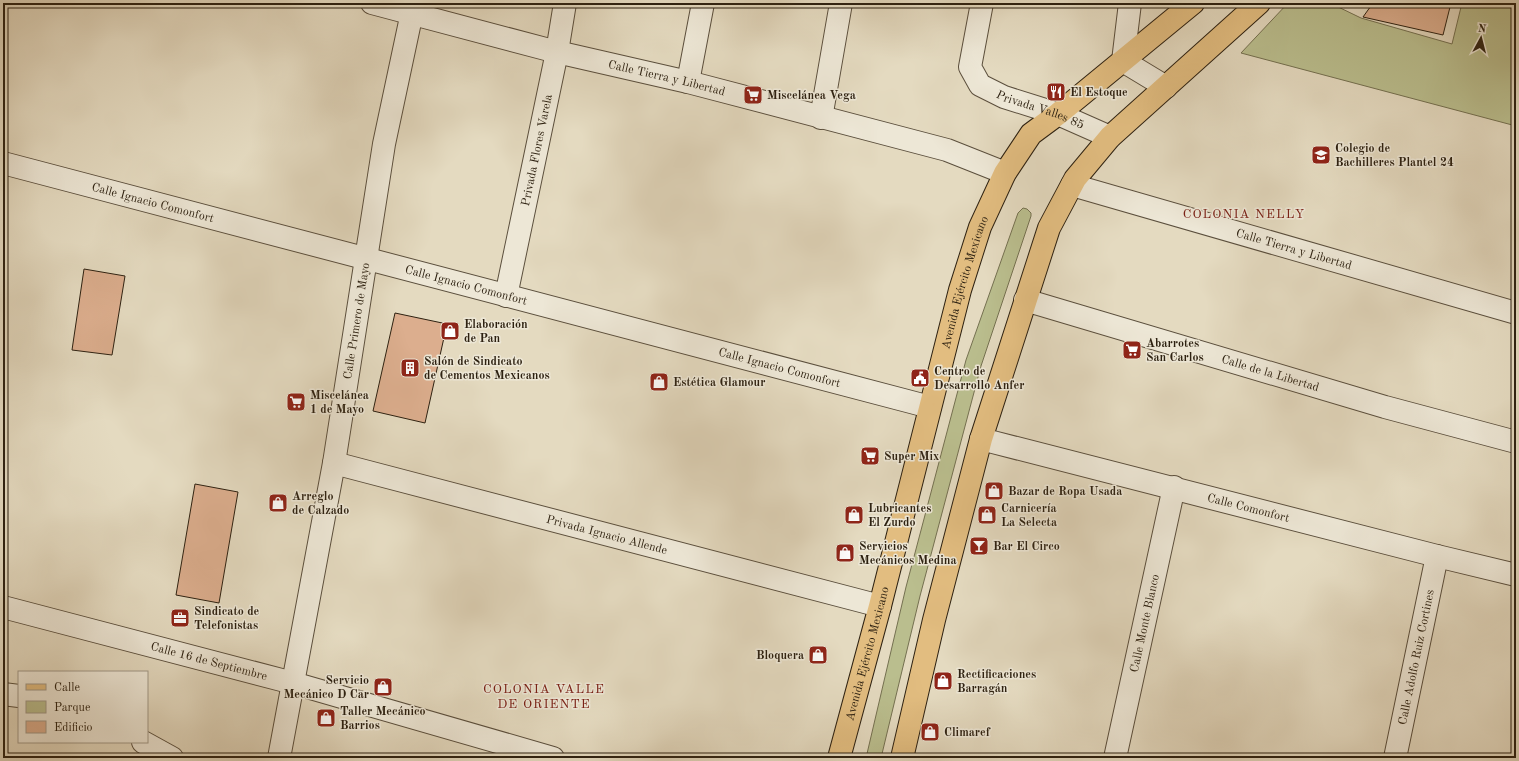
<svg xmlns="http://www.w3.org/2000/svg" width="1519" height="761" font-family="'Old Standard TT',serif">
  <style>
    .green { fill: #babe8e; stroke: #747050 }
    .building { fill: #dcae8e; stroke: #2d2111 }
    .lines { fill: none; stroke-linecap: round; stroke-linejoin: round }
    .minor-casing { stroke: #5b4f3d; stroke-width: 24 }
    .major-casing { stroke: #2d2111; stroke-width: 24 }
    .minor { stroke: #ede7d6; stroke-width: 22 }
    .major { stroke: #e2bd80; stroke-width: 22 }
    .labels { text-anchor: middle; stroke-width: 3; stroke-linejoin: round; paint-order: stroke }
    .street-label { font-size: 12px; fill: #2d2111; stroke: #ede7d6 }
    .poi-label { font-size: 12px; font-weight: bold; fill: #2d2111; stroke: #ede7d6; text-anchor: start }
    .neighbourhood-label { font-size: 13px; letter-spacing: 1px; fill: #7a1f14; stroke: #ede7d6 }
  </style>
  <rect width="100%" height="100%" fill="#e4dac0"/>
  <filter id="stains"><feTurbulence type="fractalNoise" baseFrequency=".005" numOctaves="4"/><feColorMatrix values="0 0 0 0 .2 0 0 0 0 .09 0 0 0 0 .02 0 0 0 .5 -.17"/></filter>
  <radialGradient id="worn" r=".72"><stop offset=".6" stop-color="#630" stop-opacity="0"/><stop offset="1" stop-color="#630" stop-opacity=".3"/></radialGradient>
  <!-- green -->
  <path class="green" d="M 1288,3 L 1330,3 L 1361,18 L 1452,44 L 1462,3 L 1516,3 L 1516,126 L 1241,53 Z
    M 1023,208 L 1027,209 L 1031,213 L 1031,216 L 981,366 L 920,596 L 881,758 L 866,758 L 906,587 L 966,360 L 1018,213 Z"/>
  <!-- building -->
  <path class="building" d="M 1373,3 L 1451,3 L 1443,35 L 1363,17 Z
    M 84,269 L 125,276 L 112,355 L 72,350 Z
    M 395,313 L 447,324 L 425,423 L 373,411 Z
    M 195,484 L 238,492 L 219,603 L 176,595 Z"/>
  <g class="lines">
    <!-- minor casing -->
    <g class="minor-casing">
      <g id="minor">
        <path id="s1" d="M 372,3 L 557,52 L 688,82 L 947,150 L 1005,173"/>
        <path id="s2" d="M 982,3 L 970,67 L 980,85 L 1004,97 L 1058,114 L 1110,137"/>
        <path d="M 1130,3 L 1123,61 L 1166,87"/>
        <path d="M 688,82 L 703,3"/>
        <path d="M 821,118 L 841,3"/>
        <path id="s3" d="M 3,163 L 930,407"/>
        <path id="s4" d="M 1072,185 L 1516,313"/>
        <path id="s5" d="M 506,296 L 557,52 L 565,3"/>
        <path id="s6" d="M 1025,300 L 1385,407 L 1516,442"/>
        <path id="s7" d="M 981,439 L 1437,556 L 1516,575"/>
        <path id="s8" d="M 334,463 L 880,606"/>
        <path id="s9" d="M 3,607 L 293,683 L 553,758"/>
        <path d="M 3,694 L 19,696"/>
        <path d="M 143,742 L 172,758"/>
        <path id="s10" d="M 279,758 L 334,463 L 384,144 L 414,3"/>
        <path id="s11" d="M 1115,758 L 1174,487"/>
        <path id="s12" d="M 1395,758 L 1437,556"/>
      </g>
    </g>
    <!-- major casing -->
    <g class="major-casing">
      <g id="major">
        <path id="s13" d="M 839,758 L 880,606 L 960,290 L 980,227 L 1005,173 L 1031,134 L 1058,114 L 1193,3"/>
        <path d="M 902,758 L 934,620 L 981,439 L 1049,228 L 1075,179 L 1110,137 L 1259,3"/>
      </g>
    </g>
    <!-- minor -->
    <use href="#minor" class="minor"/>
    <!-- major -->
    <use href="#major" class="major"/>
  </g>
  <!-- icons -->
  <defs>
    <g id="restaurant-square" transform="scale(1)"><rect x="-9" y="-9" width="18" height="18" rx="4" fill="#8f2418" stroke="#ede7d6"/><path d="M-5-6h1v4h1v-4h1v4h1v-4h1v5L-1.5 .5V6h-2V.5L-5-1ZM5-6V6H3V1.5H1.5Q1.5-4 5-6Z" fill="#fff"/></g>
    <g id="supermarket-square" transform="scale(1)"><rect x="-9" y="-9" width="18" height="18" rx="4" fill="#8f2418" stroke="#ede7d6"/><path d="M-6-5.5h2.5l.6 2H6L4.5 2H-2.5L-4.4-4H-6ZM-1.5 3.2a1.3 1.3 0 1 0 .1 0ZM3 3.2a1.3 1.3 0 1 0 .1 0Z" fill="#fff"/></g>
    <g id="school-square" transform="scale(1)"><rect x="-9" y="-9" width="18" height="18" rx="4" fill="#8f2418" stroke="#ede7d6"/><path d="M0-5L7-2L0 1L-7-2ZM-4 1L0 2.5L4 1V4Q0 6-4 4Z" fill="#fff"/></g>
    <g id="shop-square" transform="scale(1)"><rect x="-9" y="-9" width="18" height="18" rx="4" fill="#8f2418" stroke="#ede7d6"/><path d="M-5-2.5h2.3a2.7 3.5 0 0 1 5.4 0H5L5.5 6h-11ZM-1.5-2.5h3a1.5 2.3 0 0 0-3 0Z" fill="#fff"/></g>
    <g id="building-square" transform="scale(1)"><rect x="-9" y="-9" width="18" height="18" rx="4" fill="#8f2418" stroke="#ede7d6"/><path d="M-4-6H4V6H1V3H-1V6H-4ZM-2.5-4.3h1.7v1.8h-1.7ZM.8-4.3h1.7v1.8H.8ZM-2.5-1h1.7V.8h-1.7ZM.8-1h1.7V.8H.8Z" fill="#fff"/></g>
    <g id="civic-square" transform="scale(1)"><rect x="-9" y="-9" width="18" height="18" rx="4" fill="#8f2418" stroke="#ede7d6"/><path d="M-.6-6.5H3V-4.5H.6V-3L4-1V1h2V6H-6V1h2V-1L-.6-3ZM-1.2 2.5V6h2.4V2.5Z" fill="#fff"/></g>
    <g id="bar-square" transform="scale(1)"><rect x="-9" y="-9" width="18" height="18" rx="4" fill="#8f2418" stroke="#ede7d6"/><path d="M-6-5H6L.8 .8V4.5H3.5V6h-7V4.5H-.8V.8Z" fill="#fff"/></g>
    <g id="office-square" transform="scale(1)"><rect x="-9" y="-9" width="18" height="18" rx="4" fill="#8f2418" stroke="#ede7d6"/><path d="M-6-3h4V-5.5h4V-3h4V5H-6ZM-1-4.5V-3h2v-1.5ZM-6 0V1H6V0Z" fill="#fff"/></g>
  </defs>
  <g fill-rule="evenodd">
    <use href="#restaurant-square" x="1056" y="92"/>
    <use href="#supermarket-square" x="753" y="95"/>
    <use href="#school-square" x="1321" y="155"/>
    <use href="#shop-square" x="450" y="331"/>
    <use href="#supermarket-square" x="1132" y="350"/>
    <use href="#building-square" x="410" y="368"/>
    <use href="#civic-square" x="920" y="378"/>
    <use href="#shop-square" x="659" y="382"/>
    <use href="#supermarket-square" x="296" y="402"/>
    <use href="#supermarket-square" x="870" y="456"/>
    <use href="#shop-square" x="994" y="491"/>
    <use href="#shop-square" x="278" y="503"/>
    <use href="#shop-square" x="854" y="515"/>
    <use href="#shop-square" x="987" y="515"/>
    <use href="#bar-square" x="979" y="546"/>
    <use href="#shop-square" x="845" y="553"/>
    <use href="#office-square" x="180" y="618"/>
    <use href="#shop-square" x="818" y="655"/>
    <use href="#shop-square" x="943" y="681"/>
    <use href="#shop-square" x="383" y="687"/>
    <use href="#shop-square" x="326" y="718"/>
    <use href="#shop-square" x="930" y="732"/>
  </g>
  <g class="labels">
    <!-- street labels -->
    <g class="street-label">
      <text dy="4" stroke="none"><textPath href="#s1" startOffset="304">Calle Tierra y Libertad</textPath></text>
      <text dy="4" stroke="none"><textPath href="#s2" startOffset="151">Privada Valles 85</textPath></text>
      <text dy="4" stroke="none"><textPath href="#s5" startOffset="149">Privada Flores Varela</textPath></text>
      <text dy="4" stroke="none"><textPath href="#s3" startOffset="155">Calle Ignacio Comonfort</textPath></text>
      <text dy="4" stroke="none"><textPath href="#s4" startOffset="231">Calle Tierra y Libertad</textPath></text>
      <text dy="4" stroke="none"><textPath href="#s13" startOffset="492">Avenida Ejército Mexicano</textPath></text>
      <text dy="4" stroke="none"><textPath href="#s3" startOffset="479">Calle Ignacio Comonfort</textPath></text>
      <text dy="4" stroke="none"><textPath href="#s10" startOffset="444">Calle Primero de Mayo</textPath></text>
      <text dy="4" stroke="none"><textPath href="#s3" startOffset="803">Calle Ignacio Comonfort</textPath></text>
      <text dy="4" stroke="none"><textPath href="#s6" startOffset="256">Calle de la Libertad</textPath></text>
      <text dy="4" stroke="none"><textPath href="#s7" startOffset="276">Calle Comonfort</textPath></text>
      <text dy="4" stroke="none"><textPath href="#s8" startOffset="282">Privada Ignacio Allende</textPath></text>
      <text dy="4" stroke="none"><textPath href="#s11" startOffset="138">Calle Monte Blanco</textPath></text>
      <text dy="4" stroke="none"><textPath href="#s13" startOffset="108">Avenida Ejército Mexicano</textPath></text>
      <text dy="4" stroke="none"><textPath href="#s12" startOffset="103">Calle Adolfo Ruiz Cortines</textPath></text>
      <text dy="4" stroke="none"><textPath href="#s9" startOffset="213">Calle 16 de Septiembre</textPath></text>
    </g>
    <!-- poi labels -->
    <g class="poi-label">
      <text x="1070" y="96">El Estoque</text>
      <text x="767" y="99">Miscelánea Vega</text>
      <text x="1335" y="152">Colegio de<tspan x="1335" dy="14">Bachilleres Plantel 24</tspan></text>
      <text x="464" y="328">Elaboración<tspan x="464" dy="14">de Pan</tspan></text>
      <text x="1146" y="347">Abarrotes<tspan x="1146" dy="14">San Carlos</tspan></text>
      <text x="424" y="365">Salón de Sindicato<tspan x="424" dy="14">de Cementos Mexicanos</tspan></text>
      <text x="934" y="375">Centro de<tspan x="934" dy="14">Desarrollo Anfer</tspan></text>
      <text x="673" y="386">Estética Glamour</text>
      <text x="310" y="399">Miscelánea<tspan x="310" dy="14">1 de Mayo</tspan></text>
      <text x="884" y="460">Super Mix</text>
      <text x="1008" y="495">Bazar de Ropa Usada</text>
      <text x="292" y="500">Arreglo<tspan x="292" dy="14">de Calzado</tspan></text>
      <text x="868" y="512">Lubricantes<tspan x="868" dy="14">El Zurdo</tspan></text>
      <text x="1001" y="512">Carnicería<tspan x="1001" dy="14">La Selecta</tspan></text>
      <text x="859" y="550">Servicios<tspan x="859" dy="14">Mecánicos Medina</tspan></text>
      <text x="993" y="550">Bar El Circo</text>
      <text x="194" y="615">Sindicato de<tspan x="194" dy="14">Telefonistas</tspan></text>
      <text x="804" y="659" text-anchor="end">Bloquera</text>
      <text x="957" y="678">Rectificaciones<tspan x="957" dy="14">Barragán</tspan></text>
      <text x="369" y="684" text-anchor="end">Servicio<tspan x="369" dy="14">Mecánico D Car</tspan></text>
      <text x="340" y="715">Taller Mecánico<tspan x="340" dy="14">Barrios</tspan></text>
      <text x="944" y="736">Climaref</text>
    </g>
    <!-- neighbourhood labels -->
    <g class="neighbourhood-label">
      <text x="1244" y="218">COLONIA NELLY</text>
      <text x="544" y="693">COLONIA VALLE<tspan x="544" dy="15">DE ORIENTE</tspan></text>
    </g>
  </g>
  <!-- margin -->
  <rect width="1519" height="761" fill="none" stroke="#e4dac0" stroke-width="16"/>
  <rect x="4" y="4" width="1511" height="753" fill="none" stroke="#2d2111" stroke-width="2"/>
  <rect x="8" y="8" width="1503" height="745" fill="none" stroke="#2d2111"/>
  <!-- legend -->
  <rect x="18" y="671" width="130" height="72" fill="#ede7d6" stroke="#a09887"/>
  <rect x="26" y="684" width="20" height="6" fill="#e2bd80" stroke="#a09887"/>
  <text x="54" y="691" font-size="12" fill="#2d2111">Calle</text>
  <rect x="26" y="701" width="20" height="12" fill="#babe8e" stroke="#a09887"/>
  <text x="54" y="711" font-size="12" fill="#2d2111">Parque</text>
  <rect x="26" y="721" width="20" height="12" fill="#dcae8e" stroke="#a09887"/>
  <text x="54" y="731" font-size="12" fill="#2d2111">Edificio</text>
  <!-- north arrow -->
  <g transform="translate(1481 38) rotate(7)" stroke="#ede7d6" stroke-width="3" paint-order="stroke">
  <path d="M0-3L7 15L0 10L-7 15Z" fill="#2d2111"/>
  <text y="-6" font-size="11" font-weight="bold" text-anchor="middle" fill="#2d2111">N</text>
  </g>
  <rect width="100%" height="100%" filter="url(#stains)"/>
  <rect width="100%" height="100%" fill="url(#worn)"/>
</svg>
